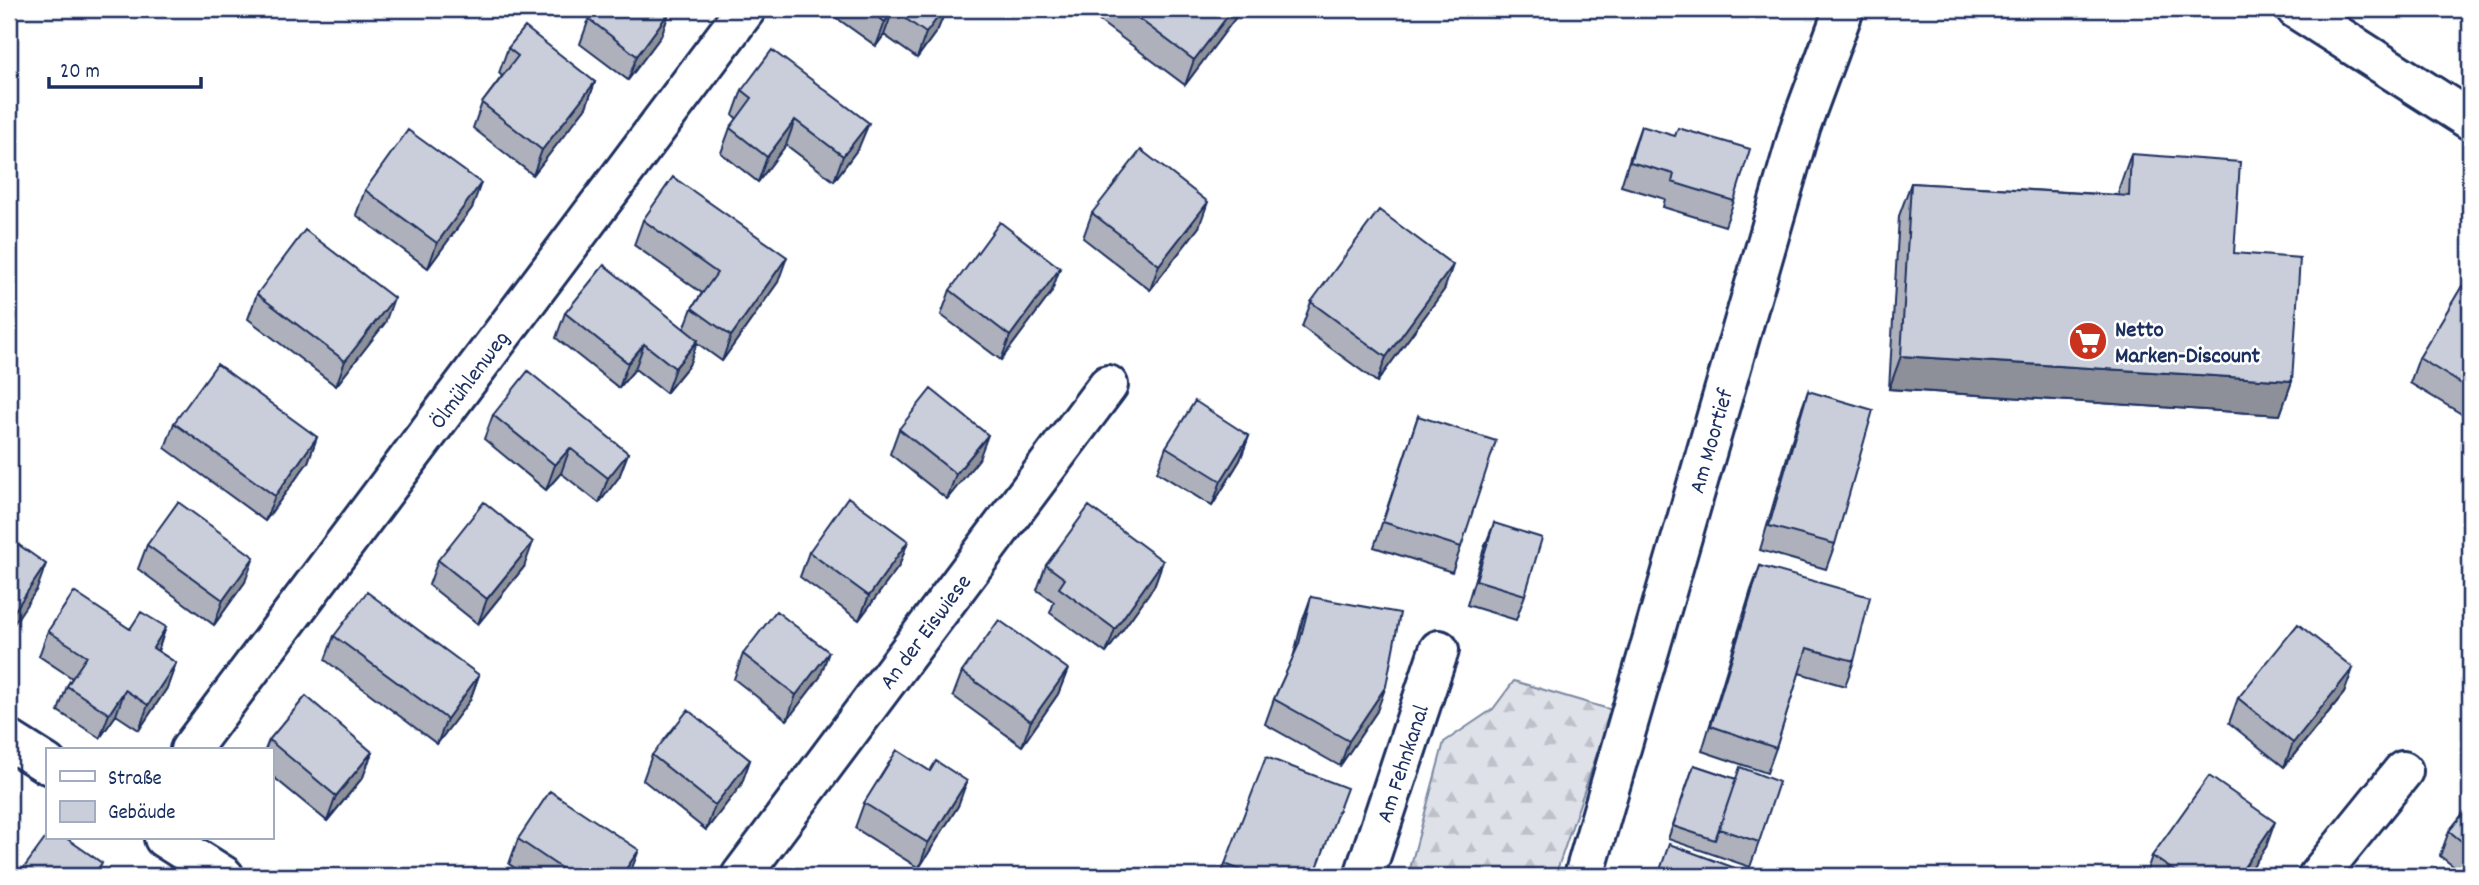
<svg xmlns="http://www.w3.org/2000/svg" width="2479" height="885" font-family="Dekko,sans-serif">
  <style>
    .forest { fill: url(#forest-firs); stroke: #7c88a2; stroke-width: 2 }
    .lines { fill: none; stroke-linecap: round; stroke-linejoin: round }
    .street-casing { stroke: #1b2f5e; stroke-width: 44 }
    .secondary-casing { stroke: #1b2f5e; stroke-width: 44 }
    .street { stroke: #fff; stroke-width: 38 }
    .secondary { stroke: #fff; stroke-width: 38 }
    .wall { fill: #aeb1bb; stroke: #1b2f5e; stroke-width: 2 }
    .shaded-wall { fill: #8d9099; stroke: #1b2f5e; stroke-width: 2 }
    .building { fill: #caceda; stroke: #1b2f5e; stroke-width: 2 }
    .labels { text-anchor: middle; stroke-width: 5; stroke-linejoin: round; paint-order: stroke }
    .poi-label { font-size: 23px; font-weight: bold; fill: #1b2f5e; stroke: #fff; text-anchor: start }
    .street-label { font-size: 23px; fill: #1b2f5e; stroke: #fff }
  </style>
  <defs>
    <pattern id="forest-firs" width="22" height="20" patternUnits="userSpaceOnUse" patternTransform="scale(1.75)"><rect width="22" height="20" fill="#dee1e7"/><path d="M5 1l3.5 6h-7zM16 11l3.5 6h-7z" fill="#bec1c9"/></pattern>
  </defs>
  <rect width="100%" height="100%" fill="#fff"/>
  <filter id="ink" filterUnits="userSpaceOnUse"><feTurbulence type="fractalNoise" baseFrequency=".0143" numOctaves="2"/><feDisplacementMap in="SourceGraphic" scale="14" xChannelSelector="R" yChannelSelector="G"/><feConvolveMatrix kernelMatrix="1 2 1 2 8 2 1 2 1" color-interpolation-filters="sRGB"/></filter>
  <g filter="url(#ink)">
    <!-- forest -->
    <path class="forest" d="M 1514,681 L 1612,710 L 1555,876 L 1408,876 L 1444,742 L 1493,709 Z"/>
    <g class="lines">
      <!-- street casing -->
      <g class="street-casing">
        <g id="street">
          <path d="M 9,740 L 47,764"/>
          <path id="s1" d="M 190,750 L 746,9"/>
          <path d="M 164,838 L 224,876"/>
          <path id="s2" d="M 741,876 L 1108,385"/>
          <path id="s3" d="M 1364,876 L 1439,650"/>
          <path id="s4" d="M 1584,876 L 1801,125 L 1844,9"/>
          <path d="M 2318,876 L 2403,771"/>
        </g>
      </g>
      <!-- secondary casing -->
      <g class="secondary-casing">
        <path id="secondary" d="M 2296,9 L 2470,120"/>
      </g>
      <!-- street -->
      <use href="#street" class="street"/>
      <!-- secondary -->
      <use href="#secondary" class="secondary"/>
    </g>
    <!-- wall -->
    <path class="wall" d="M 824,9 L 946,9 L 938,29 L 917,58 L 884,35 L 876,46 Z
      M 1102,9 L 1242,9 L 1185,85 L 1098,20 Z
      M 670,11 L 661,36 L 628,80 L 580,44 L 589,19 Z
      M 508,48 L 595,82 L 586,107 L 533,175 L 473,128 L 482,103 L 502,76 L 499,73 Z
      M 742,90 L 859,147 L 834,181 L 786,145 L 758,182 L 721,153 L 730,128 L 737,119 L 733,115 Z
      M 1641,126 L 1734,201 L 1725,226 L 1663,207 L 1665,199 L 1621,186 L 1632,151 Z
      M 2131,154 L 2234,253 L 2292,381 L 2280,415 L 1889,389 L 1899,216 L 1911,183 L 2119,195 L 2119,188 Z
      M 365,190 L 472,208 L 428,268 L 356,215 Z
      M 1092,213 L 1199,227 L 1150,290 L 1083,238 Z
      M 643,220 L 778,282 L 722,361 L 697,343 L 689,365 L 666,393 L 635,369 L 619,388 L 556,338 L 565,313 L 684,329 L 692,308 L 702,293 L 634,245 Z
      M 1060,268 L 1051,293 L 1001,360 L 941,315 L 950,290 Z
      M 1444,290 L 1377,382 L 1302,327 L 1311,302 Z
      M 2470,291 L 2470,419 L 2410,383 L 2419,358 Z
      M 257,294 L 385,323 L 336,386 L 248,319 Z
      M 1808,391 L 1835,544 L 1826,569 L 1760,550 L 1799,416 Z
      M 493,415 L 628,453 L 619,477 L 599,503 L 561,473 L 546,490 L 484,439 Z
      M 1418,416 L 1461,547 L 1452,572 L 1374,547 Z
      M 174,423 L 317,437 L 308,462 L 265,521 L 165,448 Z
      M 899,429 L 979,459 L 947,499 L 890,454 Z
      M 1249,436 L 1240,460 L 1212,506 L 1157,472 L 1166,447 Z
      M 1494,523 L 1525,595 L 1516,620 L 1467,605 L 1484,548 Z
      M 908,541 L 899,566 L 859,620 L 800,577 L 809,552 Z
      M 147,545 L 245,582 L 214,625 L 138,569 Z
      M 438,560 L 524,567 L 478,624 L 429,585 Z
      M 1163,561 L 1154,586 L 1106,653 L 1050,613 L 1054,602 L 1037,590 L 1046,565 Z
      M 1760,566 L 1854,661 L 1845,686 L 1799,673 L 1776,748 L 1767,773 L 1702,751 L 1751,590 Z
      M 1311,597 L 1377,711 L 1340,766 L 1265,724 L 1274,699 L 1293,658 L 1302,622 Z
      M 166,627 L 158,651 L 176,663 L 167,688 L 139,730 L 116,715 L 100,738 L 58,711 L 67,686 L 72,678 L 39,656 L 48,631 Z
      M 334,636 L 479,675 L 470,700 L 437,744 L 325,660 Z
      M 743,654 L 820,677 L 787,720 L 734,679 Z
      M 2353,668 L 2344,693 L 2284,767 L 2229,723 L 2238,698 Z
      M 1068,669 L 1058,694 L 1022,746 L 953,696 L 962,672 Z
      M 269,740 L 372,752 L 363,777 L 327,821 L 271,775 L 271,750 L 265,750 Z
      M 652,755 L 750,760 L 741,785 L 706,830 L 643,780 Z
      M 1694,765 L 1736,779 L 1759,842 L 1750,867 L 1668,839 Z
      M 864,803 L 958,806 L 919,868 L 855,828 Z
      M 2470,805 L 2470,876 L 2466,876 L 2440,856 L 2449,831 Z
      M 518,839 L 629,876 L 527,876 L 509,864 Z
      M 2266,847 L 2246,876 L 2145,876 L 2152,856 Z
      M 1225,864 L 1314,876 L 1221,876 Z"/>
    <!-- shaded-wall -->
    <path class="shaded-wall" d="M 944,9 L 946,9 L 938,29 L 917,58 L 926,33 Z
      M 1233,9 L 1242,9 L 1185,85 L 1194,60 Z
      M 893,10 L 884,35 L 876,46 L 885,22 Z
      M 670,11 L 661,36 L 628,80 L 637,56 Z
      M 595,82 L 586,107 L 533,175 L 542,150 Z
      M 795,120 L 786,145 L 758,182 L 767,157 Z
      M 869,123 L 859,147 L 834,181 L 843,156 Z
      M 481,183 L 472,208 L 428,268 L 437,243 Z
      M 1208,202 L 1199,227 L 1150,290 L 1159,265 Z
      M 787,257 L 778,282 L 722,361 L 731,336 Z
      M 1453,265 L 1444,290 L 1377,382 L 1386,357 Z
      M 1060,268 L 1051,293 L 1001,360 L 1010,336 Z
      M 394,298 L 385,323 L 336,386 L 345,361 Z
      M 698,340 L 689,365 L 666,393 L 675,368 Z
      M 644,344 L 635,369 L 619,388 L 628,363 Z
      M 1901,356 L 2292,381 L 2280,415 L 1889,389 Z
      M 988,435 L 979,459 L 947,499 L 956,474 Z
      M 1249,436 L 1240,460 L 1212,506 L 1221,481 Z
      M 317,437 L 308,462 L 265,521 L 275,496 Z
      M 570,448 L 561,473 L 546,490 L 555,465 Z
      M 628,453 L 619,477 L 599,503 L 608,478 Z
      M 908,541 L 899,566 L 859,620 L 869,596 Z
      M 533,542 L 524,567 L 478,624 L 487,599 Z
      M 254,557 L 245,582 L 214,625 L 223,600 Z
      M 1163,561 L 1154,586 L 1106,653 L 1115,629 Z
      M 46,564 L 37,589 L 9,631 L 9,619 Z
      M 166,627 L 157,652 L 153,648 Z
      M 829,652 L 820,677 L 787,720 L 796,695 Z
      M 176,663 L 167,688 L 139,730 L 148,705 Z
      M 2353,668 L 2344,693 L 2284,767 L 2293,743 Z
      M 1068,669 L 1058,694 L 1022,746 L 1031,721 Z
      M 479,675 L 470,700 L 437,744 L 447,719 Z
      M 1386,686 L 1377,711 L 1340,766 L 1349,741 Z
      M 125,690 L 116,715 L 100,738 L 109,714 Z
      M 372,752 L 363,777 L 327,821 L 336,796 Z
      M 750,760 L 741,785 L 706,830 L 715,805 Z
      M 967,781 L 958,806 L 919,868 L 928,843 Z
      M 2275,822 L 2266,847 L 2246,876 L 2238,876 Z
      M 639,850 L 629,876 L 621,876 Z
      M 102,863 L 97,876 L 92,876 Z"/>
    <!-- building -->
    <path class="building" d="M 597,9 L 667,9 L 670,11 L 637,56 L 589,19 Z
      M 867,9 L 944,9 L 926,33 L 893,10 L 885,22 Z
      M 1126,9 L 1233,9 L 1194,60 Z
      M 525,27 L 595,82 L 542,150 L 482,103 L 518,56 L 508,48 Z
      M 772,50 L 869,123 L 843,156 L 795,120 L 767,157 L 730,128 L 752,98 L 742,90 Z
      M 1641,126 L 1675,136 L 1678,128 L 1750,149 L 1734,201 L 1672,182 L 1674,174 L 1630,162 Z
      M 408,130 L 481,183 L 437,243 L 365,190 Z
      M 1141,150 L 1208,202 L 1159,265 L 1092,213 Z
      M 2131,154 L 2240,162 L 2234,253 L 2300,258 L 2292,381 L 1901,356 L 1911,183 L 2129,196 Z
      M 673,177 L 787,257 L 731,336 L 692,308 L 717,273 L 643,220 Z
      M 1379,210 L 1453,265 L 1386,357 L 1311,302 Z
      M 1000,222 L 1060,268 L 1010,336 L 950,290 Z
      M 305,230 L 394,298 L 345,361 L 257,294 Z
      M 604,265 L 698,340 L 675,368 L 644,344 L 628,363 L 565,313 Z
      M 2462,286 L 2470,291 L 2470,389 L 2419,358 Z
      M 217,364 L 317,437 L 275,496 L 174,423 Z
      M 528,371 L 628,453 L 608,478 L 570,448 L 555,465 L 493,415 Z
      M 931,389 L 988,435 L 956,474 L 899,429 Z
      M 1808,391 L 1873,410 L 1835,544 L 1769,526 Z
      M 1195,401 L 1249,436 L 1221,481 L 1166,447 Z
      M 1418,416 L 1496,441 L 1461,547 L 1383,522 Z
      M 848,497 L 908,541 L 869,596 L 809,552 Z
      M 178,502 L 254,557 L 223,600 L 147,545 Z
      M 484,502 L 533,542 L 487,599 L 438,560 Z
      M 1089,506 L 1163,561 L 1115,629 L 1059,588 L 1065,579 L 1046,565 Z
      M 1494,523 L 1542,538 L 1525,595 L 1476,580 Z
      M 9,538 L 46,564 L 9,619 Z
      M 1760,566 L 1870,597 L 1854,661 L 1807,648 L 1776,748 L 1711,726 Z
      M 74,592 L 130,629 L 141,612 L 166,627 L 153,648 L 176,663 L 148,705 L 125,690 L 109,714 L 67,686 L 87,656 L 48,631 Z
      M 367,592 L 479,675 L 447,719 L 334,636 Z
      M 1311,597 L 1400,613 L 1386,686 L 1349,741 L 1274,699 L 1299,644 Z
      M 776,611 L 829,652 L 796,695 L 743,654 Z
      M 999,620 L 1068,669 L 1031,721 L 962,672 Z
      M 2298,624 L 2353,668 L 2293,743 L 2238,698 Z
      M 306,696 L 372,752 L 336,796 L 269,740 Z
      M 688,710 L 750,760 L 715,805 L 652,755 Z
      M 897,750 L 930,771 L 936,761 L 967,781 L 928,843 L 864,803 Z
      M 1266,757 L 1347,788 L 1314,876 L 1256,876 L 1225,864 Z
      M 1694,765 L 1736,779 L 1715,840 L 1673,826 Z
      M 1740,767 L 1779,782 L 1759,842 L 1719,829 Z
      M 2209,776 L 2275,822 L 2238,876 L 2182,876 L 2152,856 Z
      M 550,791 L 639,850 L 621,876 L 573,876 L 518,839 Z
      M 2470,805 L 2470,848 L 2449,831 Z
      M 47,836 L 47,838 L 66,838 L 102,863 L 92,876 L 18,876 Z
      M 1669,844 L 1757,876 L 1658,876 Z"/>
  </g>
  <!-- icons -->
  <defs>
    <g id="supermarket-disc" transform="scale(2.0125)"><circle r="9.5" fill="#c8321e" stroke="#fff"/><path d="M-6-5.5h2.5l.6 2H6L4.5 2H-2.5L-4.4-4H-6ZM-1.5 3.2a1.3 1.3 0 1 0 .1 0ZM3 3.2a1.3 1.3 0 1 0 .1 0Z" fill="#fff"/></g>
  </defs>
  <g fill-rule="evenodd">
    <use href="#supermarket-disc" x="2088" y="341"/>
  </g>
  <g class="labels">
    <!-- poi labels -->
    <g class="poi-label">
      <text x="2115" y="336">Netto<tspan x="2115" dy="26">Marken-Discount</tspan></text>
    </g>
    <!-- street labels -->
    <g class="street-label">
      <text dy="8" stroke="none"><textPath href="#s1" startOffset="464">Ölmühlenweg</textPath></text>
      <text dy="8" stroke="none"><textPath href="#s4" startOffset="453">Am Moortief</textPath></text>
      <text dy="8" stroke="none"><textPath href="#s2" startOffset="306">An der Eiswiese</textPath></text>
      <text dy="8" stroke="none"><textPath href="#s3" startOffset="119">Am Fehnkanal</textPath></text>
    </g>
  </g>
  <!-- margin -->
  <rect width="2479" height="885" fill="none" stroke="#fff" stroke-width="35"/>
  <rect x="18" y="18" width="2444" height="850" fill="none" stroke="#1b2f5e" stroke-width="2.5" filter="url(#ink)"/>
  <!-- legend -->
  <rect x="46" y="748" width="228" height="91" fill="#ffffff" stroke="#a4acbf" stroke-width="2"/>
  <rect x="60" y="771" width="35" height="10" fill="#ffffff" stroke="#a4acbf" stroke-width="2"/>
  <text x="108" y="784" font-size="21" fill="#1b2f5e">Straße</text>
  <rect x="60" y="801" width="35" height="21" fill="#caceda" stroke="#a4acbf" stroke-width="2"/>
  <text x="108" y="818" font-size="21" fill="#1b2f5e">Gebäude</text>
  <!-- scale -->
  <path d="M49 77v10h152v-10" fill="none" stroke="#1b2f5e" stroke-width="3.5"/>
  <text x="60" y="77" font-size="21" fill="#1b2f5e" stroke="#ffffff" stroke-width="5" paint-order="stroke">20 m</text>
</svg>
